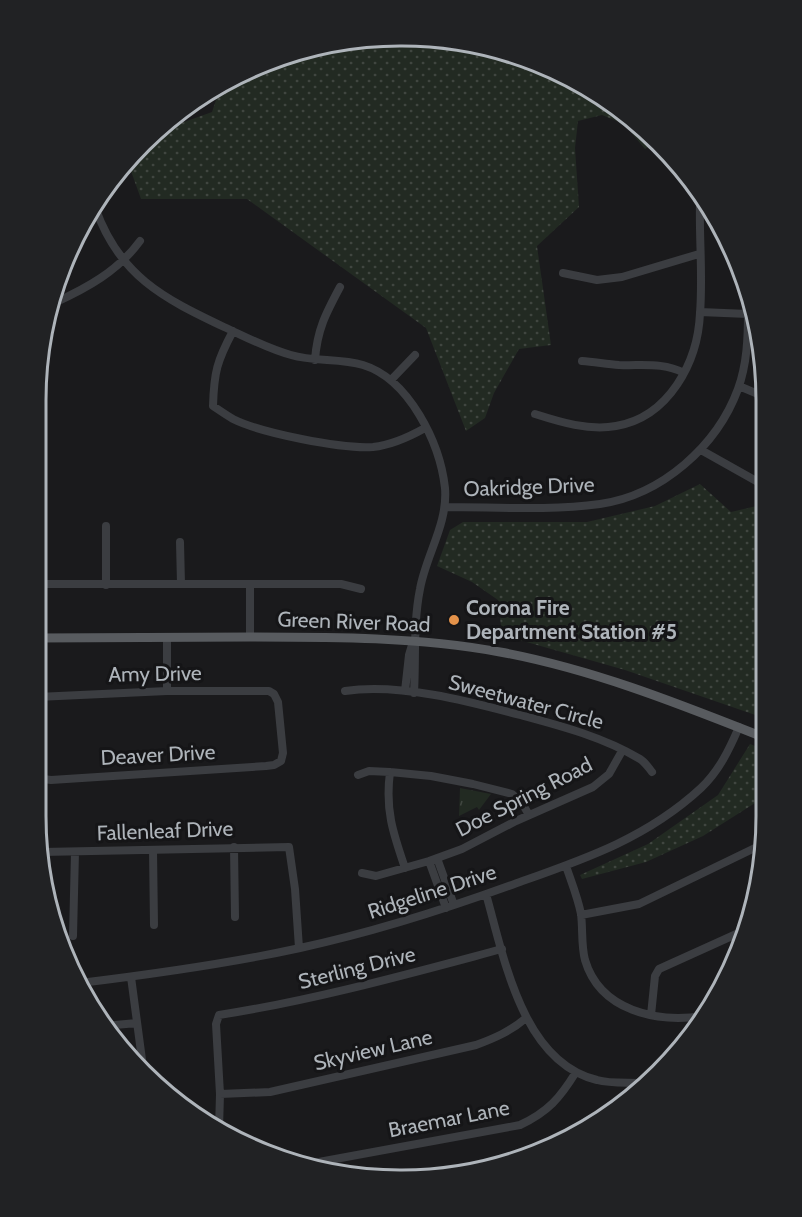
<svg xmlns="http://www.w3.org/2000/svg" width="802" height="1217" font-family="Cabin,sans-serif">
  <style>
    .grass { fill: url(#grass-dots) }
    .park { fill: url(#park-tufts) }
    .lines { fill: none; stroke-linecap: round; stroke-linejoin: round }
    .minor { stroke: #3b3d41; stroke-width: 8 }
    .major { stroke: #585b5f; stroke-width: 9 }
    .poi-dot { fill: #e4924a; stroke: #151517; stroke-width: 2 }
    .labels { text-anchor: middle; stroke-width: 6; stroke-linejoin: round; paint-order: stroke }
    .street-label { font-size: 21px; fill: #aeb4ba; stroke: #151517 }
    .poi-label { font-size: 21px; font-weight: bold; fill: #aeb4ba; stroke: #151517; text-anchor: start }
    .rim { fill: none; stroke: #aeb4ba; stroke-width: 3 }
  </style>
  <defs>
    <pattern id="grass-dots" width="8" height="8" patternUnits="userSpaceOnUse" patternTransform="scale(1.5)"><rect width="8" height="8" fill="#222a22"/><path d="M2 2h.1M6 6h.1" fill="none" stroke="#404640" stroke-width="1.8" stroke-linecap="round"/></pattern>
    <pattern id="park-tufts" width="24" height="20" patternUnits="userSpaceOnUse" patternTransform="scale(1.5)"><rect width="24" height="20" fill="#222a22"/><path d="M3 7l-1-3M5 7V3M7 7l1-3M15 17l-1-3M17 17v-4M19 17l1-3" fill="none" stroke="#404640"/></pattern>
  </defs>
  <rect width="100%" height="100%" fill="#1a1a1c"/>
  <!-- grass -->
  <path class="grass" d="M 377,37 L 519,55 L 642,127 L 655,143 L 645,149 L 624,124 L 602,115 L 578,121 L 575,148 L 579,207 L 537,246 L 551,345 L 519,349 L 494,393 L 485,418 L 466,431 L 426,328 L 247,199 L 141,199 L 127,160 L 170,127 L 212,112 L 220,88 L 240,73 Z
    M 700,484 L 731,512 L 765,504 L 764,718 L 625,670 L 502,635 L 498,600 L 472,582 L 437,566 L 450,530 L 463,522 L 587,522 L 655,506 Z
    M 750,744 L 763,749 L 763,798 L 703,836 L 646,862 L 582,879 L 580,875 L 648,844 L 718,795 Z"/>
  <!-- park -->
  <path class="park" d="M 460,788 L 491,794 L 479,810 L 477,807 L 459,816 Z"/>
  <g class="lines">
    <!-- minor -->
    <path class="minor" d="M 95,207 C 119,276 163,298 224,327 C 246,337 268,349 291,355 C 314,362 340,358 363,365 C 409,379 440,443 445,488 C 448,524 426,555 420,589 C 413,624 416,658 414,693
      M 563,273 L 597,280 L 622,277 L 699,254
      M 54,303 C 87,288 118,271 140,241
      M 700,312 L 748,314
      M 233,331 C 217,361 214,372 213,406 C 219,410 226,415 233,419 C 261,433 341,449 373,447 C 392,445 409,437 425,428
      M 315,360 C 317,330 326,313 340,287
      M 582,361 C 594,362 607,364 619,365 C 642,366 663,362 684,373
      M 391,380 L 415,355
      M 739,386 L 765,397
      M 535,414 C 560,422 589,431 616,426 C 669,417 698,362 700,313 C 703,276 699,239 700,202
      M 701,450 L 765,486
      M 445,507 C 496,507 549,511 600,504 C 662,495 717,446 738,389 C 747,364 748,338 748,312
      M 180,542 L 181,584
      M 38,584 L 341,584 L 361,589
      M 250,584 L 250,637
      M 106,585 L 106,526
      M 167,691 L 167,638
      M 345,691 C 399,683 468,701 520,715 C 561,726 603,737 640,759 C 645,762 648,767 652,772
      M 405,691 L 409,655 L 412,645
      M 390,772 C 385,810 393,833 405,868
      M 358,775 L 369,771 L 390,772 L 431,776 L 473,784 L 512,794 L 522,803 L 529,815
      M 36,778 L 51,780 L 266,766 L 274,765 L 281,761 L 283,753 L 278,702 L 274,694 L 269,691 L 167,691 L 37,697
      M 234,847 L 235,917
      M 153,850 L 154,925
      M 42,852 L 289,847 L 295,889 L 299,948
      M 437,858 L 454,905
      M 429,861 L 446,908
      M 566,866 C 571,881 578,898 581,914 C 583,929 581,945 585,960 C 600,1011 657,1023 703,1016
      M 362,873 L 376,876 L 429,861 L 462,849 L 516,821 L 593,787 L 609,774 L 622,751
      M 486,894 C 504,957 522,1062 597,1080 C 611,1084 628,1082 643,1083
      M 581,915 L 639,904 L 761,845 L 763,846
      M 73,936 L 75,852
      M 131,977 L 143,1067
      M 80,983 C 154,974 227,964 300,948 C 374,932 446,909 517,883 C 585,859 647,838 701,788 C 719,771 729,750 739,727
      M 651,1015 L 655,976 L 659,969 L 743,931
      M 104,1026 L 137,1023
      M 220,1094 L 270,1092 L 476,1045 C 495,1038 511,1031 526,1018
      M 219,1129 L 220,1094 L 216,1024 L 219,1015 C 315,1000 408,974 502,949
      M 308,1164 L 520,1125 C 548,1112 560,1098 576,1072"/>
    <!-- major -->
    <path class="major" d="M 37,638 C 108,637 180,638 251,637 C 335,637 417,637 500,652 C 592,669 677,703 763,737"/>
  </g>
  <!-- markers -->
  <circle class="poi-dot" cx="454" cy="620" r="6"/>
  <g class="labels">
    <!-- street labels -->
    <g class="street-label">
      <text transform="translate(529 487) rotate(-2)" y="7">Oakridge Drive</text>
      <text transform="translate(354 622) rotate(2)" y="7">Green River Road</text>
      <text transform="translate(155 674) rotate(-1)" y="7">Amy Drive</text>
      <text transform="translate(526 702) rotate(15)" y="7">Sweetwater Circle</text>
      <text transform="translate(158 755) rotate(-3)" y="7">Deaver Drive</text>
      <text transform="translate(524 797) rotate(-27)" y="7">Doe Spring Road</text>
      <text transform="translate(165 831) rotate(-2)" y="7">Fallenleaf Drive</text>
      <text transform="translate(432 892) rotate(-18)" y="7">Ridgeline Drive</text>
      <text transform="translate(357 968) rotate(-14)" y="7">Sterling Drive</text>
      <text transform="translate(373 1050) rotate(-13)" y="7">Skyview Lane</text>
      <text transform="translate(449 1119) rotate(-11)" y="7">Braemar Lane</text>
    </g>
    <!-- poi labels -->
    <g class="poi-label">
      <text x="466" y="615">Corona Fire<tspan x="466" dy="24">Department Station #5</tspan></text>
    </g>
  </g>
  <!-- crop -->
  <path d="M0 0H802V1217H0ZM400 46H402A354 354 0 0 1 756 400V816A354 354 0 0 1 402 1170H400A354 354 0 0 1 46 816V400A354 354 0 0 1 400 46Z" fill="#212224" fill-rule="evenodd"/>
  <path class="rim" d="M400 46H402A354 354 0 0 1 756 400V816A354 354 0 0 1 402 1170H400A354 354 0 0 1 46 816V400A354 354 0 0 1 400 46Z"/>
</svg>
